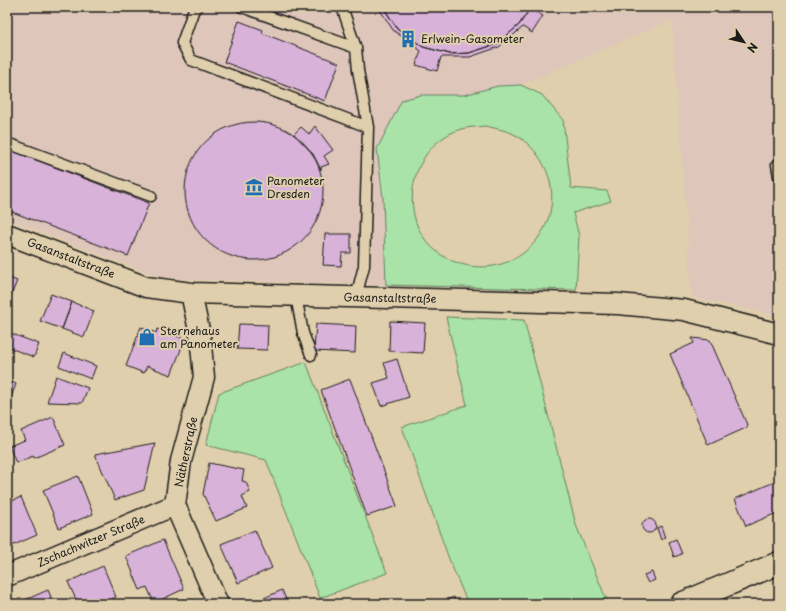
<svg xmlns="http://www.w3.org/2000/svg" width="786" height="611" font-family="'Playpen Sans',sans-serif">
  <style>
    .built { fill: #dec6ba }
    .green { fill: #a9e3a8; stroke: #628062; fill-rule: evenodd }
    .building { fill: #d9b2da; stroke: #1c1c1c }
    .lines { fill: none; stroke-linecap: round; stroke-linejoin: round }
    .service-casing { stroke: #1c1c1c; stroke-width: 13 }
    .minor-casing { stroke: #1c1c1c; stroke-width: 23 }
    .secondary-casing { stroke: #1c1c1c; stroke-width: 25 }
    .service { stroke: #e0cfac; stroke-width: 10 }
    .minor { stroke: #e0cfac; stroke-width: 20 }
    .secondary { stroke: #e0cfac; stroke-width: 22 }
    .labels { text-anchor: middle; stroke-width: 4; stroke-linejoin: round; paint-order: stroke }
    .poi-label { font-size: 11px; fill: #1c1c1c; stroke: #e0cfac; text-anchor: start }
    .street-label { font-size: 11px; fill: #1c1c1c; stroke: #e0cfac }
  </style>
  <rect width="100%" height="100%" fill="#e0cfac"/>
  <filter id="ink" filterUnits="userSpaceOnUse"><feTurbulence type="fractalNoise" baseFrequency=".025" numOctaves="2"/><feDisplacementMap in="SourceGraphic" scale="8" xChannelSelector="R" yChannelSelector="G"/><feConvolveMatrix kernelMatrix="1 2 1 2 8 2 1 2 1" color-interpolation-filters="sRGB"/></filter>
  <g filter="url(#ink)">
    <!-- built -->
    <path class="built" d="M 7,7 L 779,7 L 779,316 L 692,297 L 672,20 L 521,85 L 498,86 L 464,95 L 377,149 L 383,198 L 386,285 L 172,279 L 152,274 L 7,219 Z"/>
    <!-- green -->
    <path class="green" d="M 521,85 L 542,95 L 563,120 L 571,188 L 607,191 L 611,201 L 573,213 L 579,236 L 576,290 L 386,285 L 383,198 L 377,149 L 402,100 L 421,95 L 464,95 L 498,86 ZM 485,126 C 493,128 501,129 509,132 C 520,136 530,145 537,154 C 580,212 522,287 455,262 C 436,255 420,238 415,219 C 405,183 423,141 461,129 C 468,127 477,127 485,126 Z
      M 446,317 L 524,320 L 576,525 L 607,601 L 598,604 L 468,604 L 449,559 L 402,427 L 467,405 Z
      M 306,362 L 387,573 L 320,598 L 266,460 L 206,445 L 219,393 Z"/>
    <!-- building -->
    <path class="building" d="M 378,7 L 383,7 L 397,28 L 423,47 L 450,54 L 469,53 L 497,44 L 519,25 L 531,7 L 536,7 L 534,11 L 543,16 L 532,33 L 523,27 L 499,47 L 470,57 L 441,57 L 437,71 L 416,65 L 421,51 L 393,30 Z
      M 383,7 L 531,7 L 519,25 L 497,44 L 469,53 L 450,54 L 423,47 L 397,28 Z
      M 239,21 L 263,30 L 262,33 L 339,63 L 325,101 L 224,62 Z
      M185 191a69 69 0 1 1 138 0a69 69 0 1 1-138 0Z
      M 315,126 L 333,150 L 324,156 L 329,164 L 321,167 L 321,170 L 313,154 L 294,134 L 301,127 L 309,134 Z
      M 7,149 L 149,203 L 128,256 L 7,210 Z
      M 325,234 L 351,234 L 351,253 L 342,253 L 341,266 L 323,265 Z
      M 7,277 L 17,281 L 7,305 Z
      M 51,294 L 72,302 L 62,329 L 40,321 Z
      M 72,302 L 94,311 L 84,337 L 62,329 Z
      M 390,321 L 425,323 L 423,353 L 389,351 Z
      M 239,324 L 268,325 L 267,350 L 237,349 Z
      M 316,324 L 356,326 L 355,353 L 314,351 Z
      M 141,327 L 156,333 L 157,329 L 185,339 L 171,375 L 147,366 L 144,373 L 126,366 Z
      M 7,332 L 39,344 L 34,357 L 7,347 Z
      M 692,338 L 710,340 L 748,427 L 708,445 L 670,354 L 694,343 Z
      M 64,353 L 96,366 L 91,379 L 59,366 Z
      M 397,359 L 409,397 L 381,406 L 373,383 L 389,378 L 384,363 Z
      M 56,376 L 88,388 L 82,403 L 47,402 Z
      M 350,379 L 397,506 L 367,516 L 321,390 Z
      M 7,380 L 16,384 L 9,403 L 7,402 Z
      M 53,417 L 65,445 L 34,458 L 33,456 L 16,463 L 9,446 L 25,440 L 21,431 Z
      M 155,443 L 144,490 L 115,500 L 95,454 Z
      M 209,463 L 244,470 L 242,481 L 246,482 L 250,492 L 242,496 L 247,508 L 216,521 L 203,494 Z
      M 78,476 L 93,514 L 59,528 L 43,490 Z
      M 779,480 L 779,512 L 746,526 L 735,499 Z
      M 21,497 L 37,535 L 7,548 L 7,503 Z
      M642 526a7 7 0 1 1 14 0a7 7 0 1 1-14 0Z
      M 661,526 L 665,538 L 661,540 L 657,528 Z
      M 255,530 L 272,568 L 238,583 L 221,544 Z
      M 676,539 L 682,554 L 674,557 L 669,542 Z
      M 163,540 L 184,589 L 154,603 L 147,587 L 140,590 L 126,556 Z
      M 103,566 L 116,597 L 105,602 L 105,604 L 78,604 L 68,582 Z
      M 652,572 L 655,580 L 648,583 L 644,575 Z
      M 48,590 L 54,604 L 16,604 Z
      M 282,590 L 288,604 L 251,604 Z
      M 454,597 L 456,604 L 436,604 Z"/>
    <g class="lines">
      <!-- service casing -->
      <g class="service-casing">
        <path id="service" d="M 197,7 L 194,9 L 182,43 L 191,60 L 368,127
          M 242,7 L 356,48 L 358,70 L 368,127 L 364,266 L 356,297
          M 342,7 L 356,48
          M 7,143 L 151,196
          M 779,163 L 777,165 L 779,176
          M 296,296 L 303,333 L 311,355"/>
      </g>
      <!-- minor casing -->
      <g class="minor-casing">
        <path id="minor" d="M 7,234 L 146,287 L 191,293 L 618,304 L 684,310 L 779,334
          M 191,293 L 200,335 L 204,377 L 181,461 L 175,505 L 218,604
          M 7,576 L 175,505"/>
      </g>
      <!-- secondary casing -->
      <g class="secondary-casing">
        <path id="secondary" d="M 681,604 L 779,563"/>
      </g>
      <!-- service -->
      <use href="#service" class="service"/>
      <!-- minor -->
      <use href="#minor" class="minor"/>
      <!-- secondary -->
      <use href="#secondary" class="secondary"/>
    </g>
  </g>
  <!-- icons -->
  <defs>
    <g id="building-bare" transform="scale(1.38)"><path d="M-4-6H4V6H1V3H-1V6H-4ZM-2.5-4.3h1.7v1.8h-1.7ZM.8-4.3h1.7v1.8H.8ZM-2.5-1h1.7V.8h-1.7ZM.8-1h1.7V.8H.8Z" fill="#1f6fb2" stroke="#e0cfac" stroke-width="2.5" paint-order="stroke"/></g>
    <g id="museum-bare" transform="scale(1.38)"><path d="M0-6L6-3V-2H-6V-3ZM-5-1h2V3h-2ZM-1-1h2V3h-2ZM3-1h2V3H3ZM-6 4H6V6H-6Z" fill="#1f6fb2" stroke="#e0cfac" stroke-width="2.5" paint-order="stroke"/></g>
    <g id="shop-bare" transform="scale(1.38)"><path d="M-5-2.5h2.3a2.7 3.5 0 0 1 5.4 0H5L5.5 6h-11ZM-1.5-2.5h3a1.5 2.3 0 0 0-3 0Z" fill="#1f6fb2" stroke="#e0cfac" stroke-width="2.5" paint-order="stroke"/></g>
  </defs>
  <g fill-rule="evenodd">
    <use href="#building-bare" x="408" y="39"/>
    <use href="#museum-bare" x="254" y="187"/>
    <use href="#shop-bare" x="147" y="337"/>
  </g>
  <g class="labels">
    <!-- poi labels -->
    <g class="poi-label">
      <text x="421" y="43">Erlwein-Gasometer</text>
      <text x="267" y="185">Panometer<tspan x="267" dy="13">Dresden</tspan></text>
      <text x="160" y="335">Sternehaus<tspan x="160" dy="13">am Panometer</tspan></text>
    </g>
    <!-- street labels -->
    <g class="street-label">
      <text transform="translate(71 258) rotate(21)" y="4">Gasanstaltstraße</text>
      <text transform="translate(390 298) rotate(1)" y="4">Gasanstaltstraße</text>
      <text transform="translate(186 452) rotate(-78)" y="4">Nätherstraße</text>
      <text transform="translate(91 541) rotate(-23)" y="4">Zschachwitzer Straße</text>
    </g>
  </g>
  <!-- margin -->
  <rect width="786" height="611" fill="none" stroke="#e0cfac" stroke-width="24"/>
  <rect x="12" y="12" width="762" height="587" fill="none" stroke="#1c1c1c" stroke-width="1.5" filter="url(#ink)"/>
  <!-- north arrow -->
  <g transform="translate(744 42) rotate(125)" stroke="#e0cfac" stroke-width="3" paint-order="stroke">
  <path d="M0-3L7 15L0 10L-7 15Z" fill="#1c1c1c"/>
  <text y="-6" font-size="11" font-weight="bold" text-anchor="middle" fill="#1c1c1c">N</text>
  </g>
</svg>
